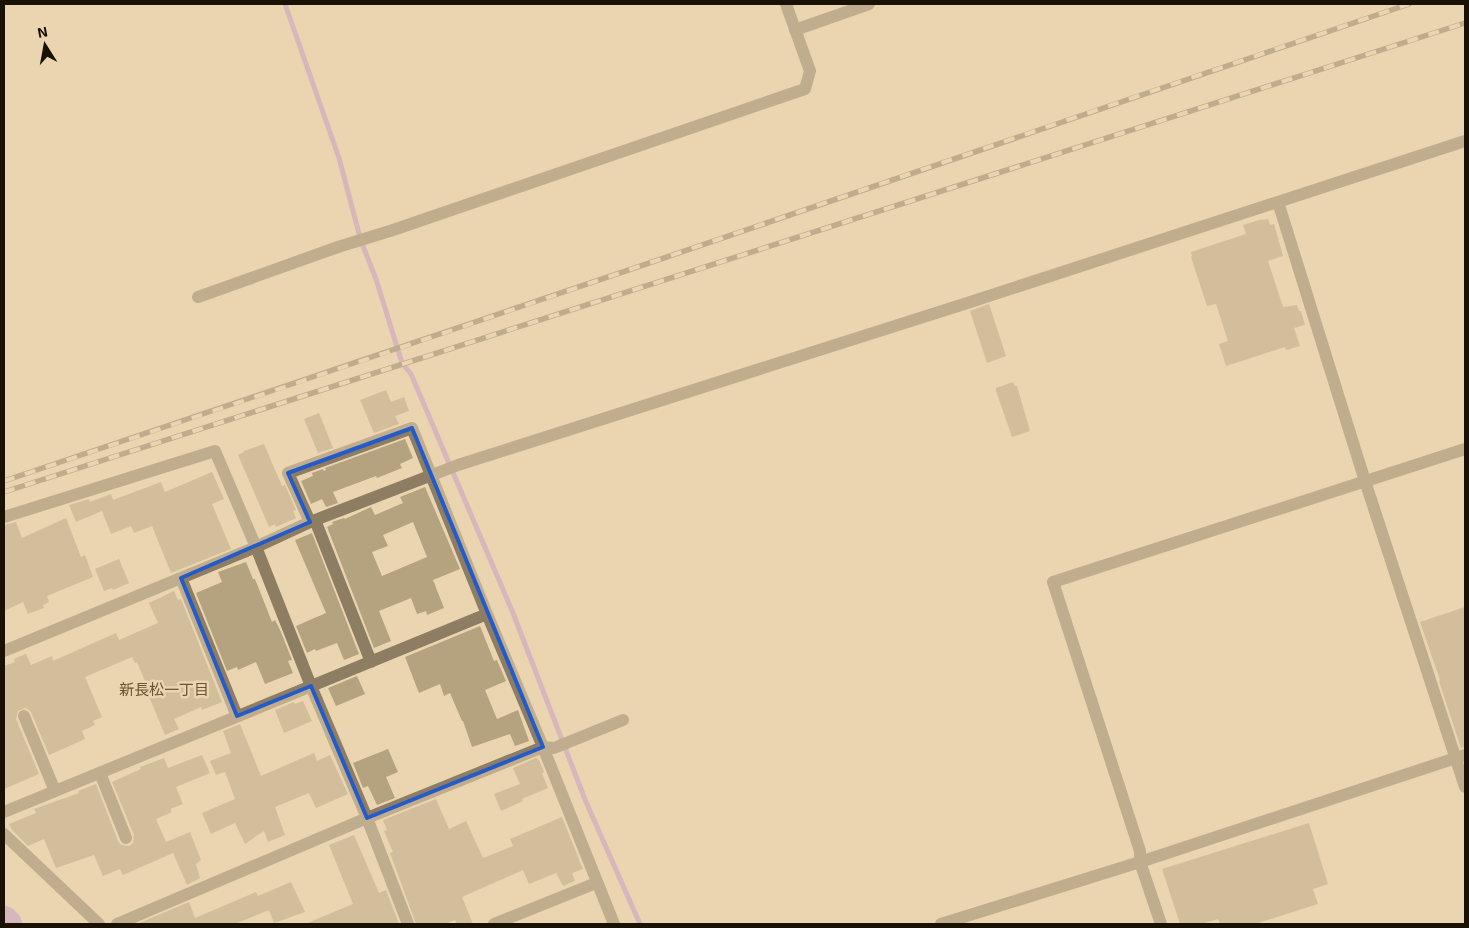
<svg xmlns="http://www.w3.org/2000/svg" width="1469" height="928" font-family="'Exo 2','Noto Sans JP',sans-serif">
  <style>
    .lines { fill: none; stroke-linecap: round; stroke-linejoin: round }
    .stream { stroke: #c192c8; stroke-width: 5 }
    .river { stroke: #c192c8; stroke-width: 30 }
    .building { fill: #b5a27e; fill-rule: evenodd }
    .minor { stroke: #8c7d63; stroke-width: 12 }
    .rail-casing { stroke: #8a7b61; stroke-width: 5.5 }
    .rail { stroke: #ead5b0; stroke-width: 4; stroke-dasharray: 11; stroke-linecap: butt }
    .marked { fill: none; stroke: #255bc9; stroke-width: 4; stroke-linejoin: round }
    .labels { text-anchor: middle; stroke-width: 5; stroke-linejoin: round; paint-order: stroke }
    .neighbourhood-label { font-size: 15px; fill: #665432; stroke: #ead5b0 }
  </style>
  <rect width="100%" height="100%" fill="#ead5b0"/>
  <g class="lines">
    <!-- stream -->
    <path class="stream" d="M 285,4 L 339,158 L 361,241 L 376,279 L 402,363 L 411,374 L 513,613 L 586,802 L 640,924"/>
    <!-- river -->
    <path class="river" d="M 4,921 L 7,924"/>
  </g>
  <!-- building -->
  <path class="building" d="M 1263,219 L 1263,220 L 1268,219 L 1270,225 L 1274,224 L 1283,256 L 1268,261 L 1283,307 L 1297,305 L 1299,311 L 1301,311 L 1305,325 L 1294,328 L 1300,346 L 1286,350 L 1285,347 L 1226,366 L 1219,344 L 1228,341 L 1216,304 L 1207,306 L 1191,257 L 1192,256 L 1191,252 L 1246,234 L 1243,225 Z
    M 989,304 L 1006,356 L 987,363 L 970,311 Z
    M 1013,382 L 1015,386 L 1017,386 L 1030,431 L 1012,437 L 996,391 L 996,388 Z
    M 386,390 L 391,402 L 404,397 L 409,411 L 395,416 L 399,424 L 374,433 L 360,400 Z
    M 319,413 L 333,448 L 318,453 L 304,419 Z
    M 405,439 L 413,458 L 400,464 L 402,468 L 377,478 L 376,476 L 333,492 L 338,503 L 326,507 L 322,499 L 311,504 L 301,481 L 313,476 L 312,473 L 323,469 L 324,471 L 326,470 L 325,468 Z
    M 264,444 L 282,486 L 285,485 L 296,510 L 293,511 L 296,518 L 276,527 L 275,524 L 269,527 L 238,455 L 244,452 L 244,451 Z
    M 212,472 L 224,499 L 212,504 L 231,549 L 171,573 L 152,526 L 134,533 L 131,526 L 111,534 L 102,511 L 76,522 L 69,505 L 89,499 L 90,502 L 111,494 L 113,500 L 161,482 L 165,492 Z
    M 425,487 L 460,569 L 433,580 L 444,608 L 427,615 L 426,611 L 417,614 L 411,598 L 379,611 L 391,641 L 374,648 L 327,527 L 333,524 L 332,522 L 344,518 L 345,519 L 371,507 L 375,515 L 403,503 L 400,497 ZM 413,522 L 427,557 L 382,576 L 372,552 L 388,546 L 383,535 Z
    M 66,518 L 81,557 L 85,555 L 93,577 L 47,596 L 49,602 L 43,605 L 44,608 L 28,614 L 23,602 L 4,611 L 4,525 L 16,522 L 22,538 Z
    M 312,533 L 359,654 L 344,660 L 337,643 L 316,651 L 315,649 L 307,653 L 296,626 L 326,613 L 295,540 Z
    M 119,559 L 129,583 L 113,590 L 112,588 L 104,591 L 95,569 Z
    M 246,562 L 253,579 L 255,579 L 272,622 L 275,620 L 281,632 L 292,660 L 288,661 L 293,673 L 265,684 L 256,662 L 238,670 L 237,667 L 227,671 L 196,593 L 222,582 L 218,572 Z
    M 174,591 L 178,600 L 181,599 L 222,702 L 202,710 L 201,707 L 174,719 L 179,729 L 165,735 L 145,687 L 147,686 L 137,662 L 135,663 L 132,657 L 85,677 L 102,717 L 93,721 L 95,725 L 82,731 L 85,739 L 49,755 L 31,712 L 26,708 L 18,711 L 16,719 L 39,774 L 4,789 L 4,666 L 15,662 L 14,659 L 26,654 L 31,665 L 52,656 L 53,661 L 116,633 L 119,640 L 158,623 L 149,603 Z
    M 1465,607 L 1465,747 L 1461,748 L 1439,681 L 1440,680 L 1420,622 Z
    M 480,626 L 494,661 L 497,660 L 506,681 L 485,690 L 497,719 L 518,710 L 529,741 L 515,746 L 510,734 L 472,747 L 463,721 L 462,721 L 450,693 L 444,696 L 440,684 L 419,693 L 405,657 Z
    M 357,676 L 365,694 L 336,706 L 328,688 Z
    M 303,701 L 312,721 L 284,733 L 275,710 L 294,702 L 295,704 Z
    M 240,724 L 261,776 L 314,753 L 317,761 L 330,755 L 348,794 L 316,808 L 309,793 L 275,807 L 285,835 L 268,842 L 264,831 L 245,844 L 235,823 L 211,834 L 202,813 L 235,799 L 225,772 L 216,775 L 210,761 L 231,753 L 223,731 Z
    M 388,749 L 398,772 L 386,777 L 395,798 L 377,805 L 368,786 L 363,788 L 353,763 Z
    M 202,755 L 210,773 L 176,787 L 183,804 L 170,809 L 172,812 L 156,819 L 166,842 L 190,832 L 201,860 L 196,864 L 200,878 L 187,885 L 173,853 L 123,875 L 120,869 L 103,876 L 94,855 L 56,868 L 44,839 L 28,846 L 12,830 L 9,824 L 36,813 L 34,809 L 79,793 L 78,791 L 96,784 L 118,841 L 121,845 L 129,846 L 133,843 L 134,835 L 112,782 L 141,769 L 140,767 L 164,758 L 168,768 Z
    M 536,758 L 539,760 L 544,772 L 542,773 L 548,788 L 522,799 L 523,801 L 501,811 L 494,794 L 520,784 L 513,768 Z
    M 436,799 L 449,829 L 466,821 L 483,858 L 513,846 L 510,839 L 562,817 L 583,869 L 572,873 L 575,881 L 563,886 L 556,873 L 529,884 L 523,870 L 462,897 L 473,924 L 457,924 L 455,920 L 444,924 L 416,924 L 390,853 L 393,852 L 384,831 L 387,830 L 383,820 Z
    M 1309,823 L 1328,884 L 1313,889 L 1318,904 L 1255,924 L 1220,924 L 1218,919 L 1201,924 L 1180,924 L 1162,869 Z
    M 354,835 L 379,893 L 386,890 L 399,924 L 305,924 L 353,904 L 329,845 Z
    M 291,882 L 305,912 L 274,923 L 269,910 L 235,924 L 137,924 L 189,902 L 195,918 L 256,892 L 258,896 Z"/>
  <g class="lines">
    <!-- minor -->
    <path class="minor" d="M 795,30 L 869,4
      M 1278,202 L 1365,481 L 1465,787
      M 198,297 L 338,247 L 393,230 L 805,89 L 810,71 L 786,4
      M 4,517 L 215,451 L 256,547 L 311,686 L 367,818 L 408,924
      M 315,520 L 371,662
      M 310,522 L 288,473 L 412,428 L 487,614 L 543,747 L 614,924
      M 181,578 L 237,716
      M 4,651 L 256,547 L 310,522 L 458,465 L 961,305 L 1465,141
      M 24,716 L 55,791
      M 100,773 L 126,838
      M 4,812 L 487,614
      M 4,834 L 99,924
      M 117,924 L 367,818 L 543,747 L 554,748 L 623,720
      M 494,924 L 596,883
      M 941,924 L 1140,862 L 1465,755
      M 1161,924 L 1140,862 L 1140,851 L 1053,582 L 1465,449"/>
    <!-- rail casing -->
    <g class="rail-casing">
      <path id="rail" d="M 4,481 C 473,325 941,162 1409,4
        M 4,492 L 1465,23"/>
    </g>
    <!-- rail -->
    <use href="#rail" class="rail"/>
  </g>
  <!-- marked area -->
  <path d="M0 0H1469V928H0ZM 412,428 L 543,747 L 367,818 L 311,686 L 237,716 L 181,578 L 310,522 L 288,473 Z" fill="#ead5b0" fill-opacity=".55" fill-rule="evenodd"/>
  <path class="marked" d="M 412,428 L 543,747 L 367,818 L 311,686 L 237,716 L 181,578 L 310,522 L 288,473 Z"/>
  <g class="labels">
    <!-- neighbourhood labels -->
    <g class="neighbourhood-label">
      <text x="164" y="695">新長松一丁目</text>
    </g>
  </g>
  <!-- border -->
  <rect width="1469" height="928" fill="none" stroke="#181104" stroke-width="10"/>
  <!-- north arrow -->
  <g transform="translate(45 45) rotate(349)" stroke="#ead5b0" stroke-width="4" paint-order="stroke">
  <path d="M0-4L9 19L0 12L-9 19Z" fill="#181104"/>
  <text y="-8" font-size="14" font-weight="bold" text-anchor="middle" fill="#181104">N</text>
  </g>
</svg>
